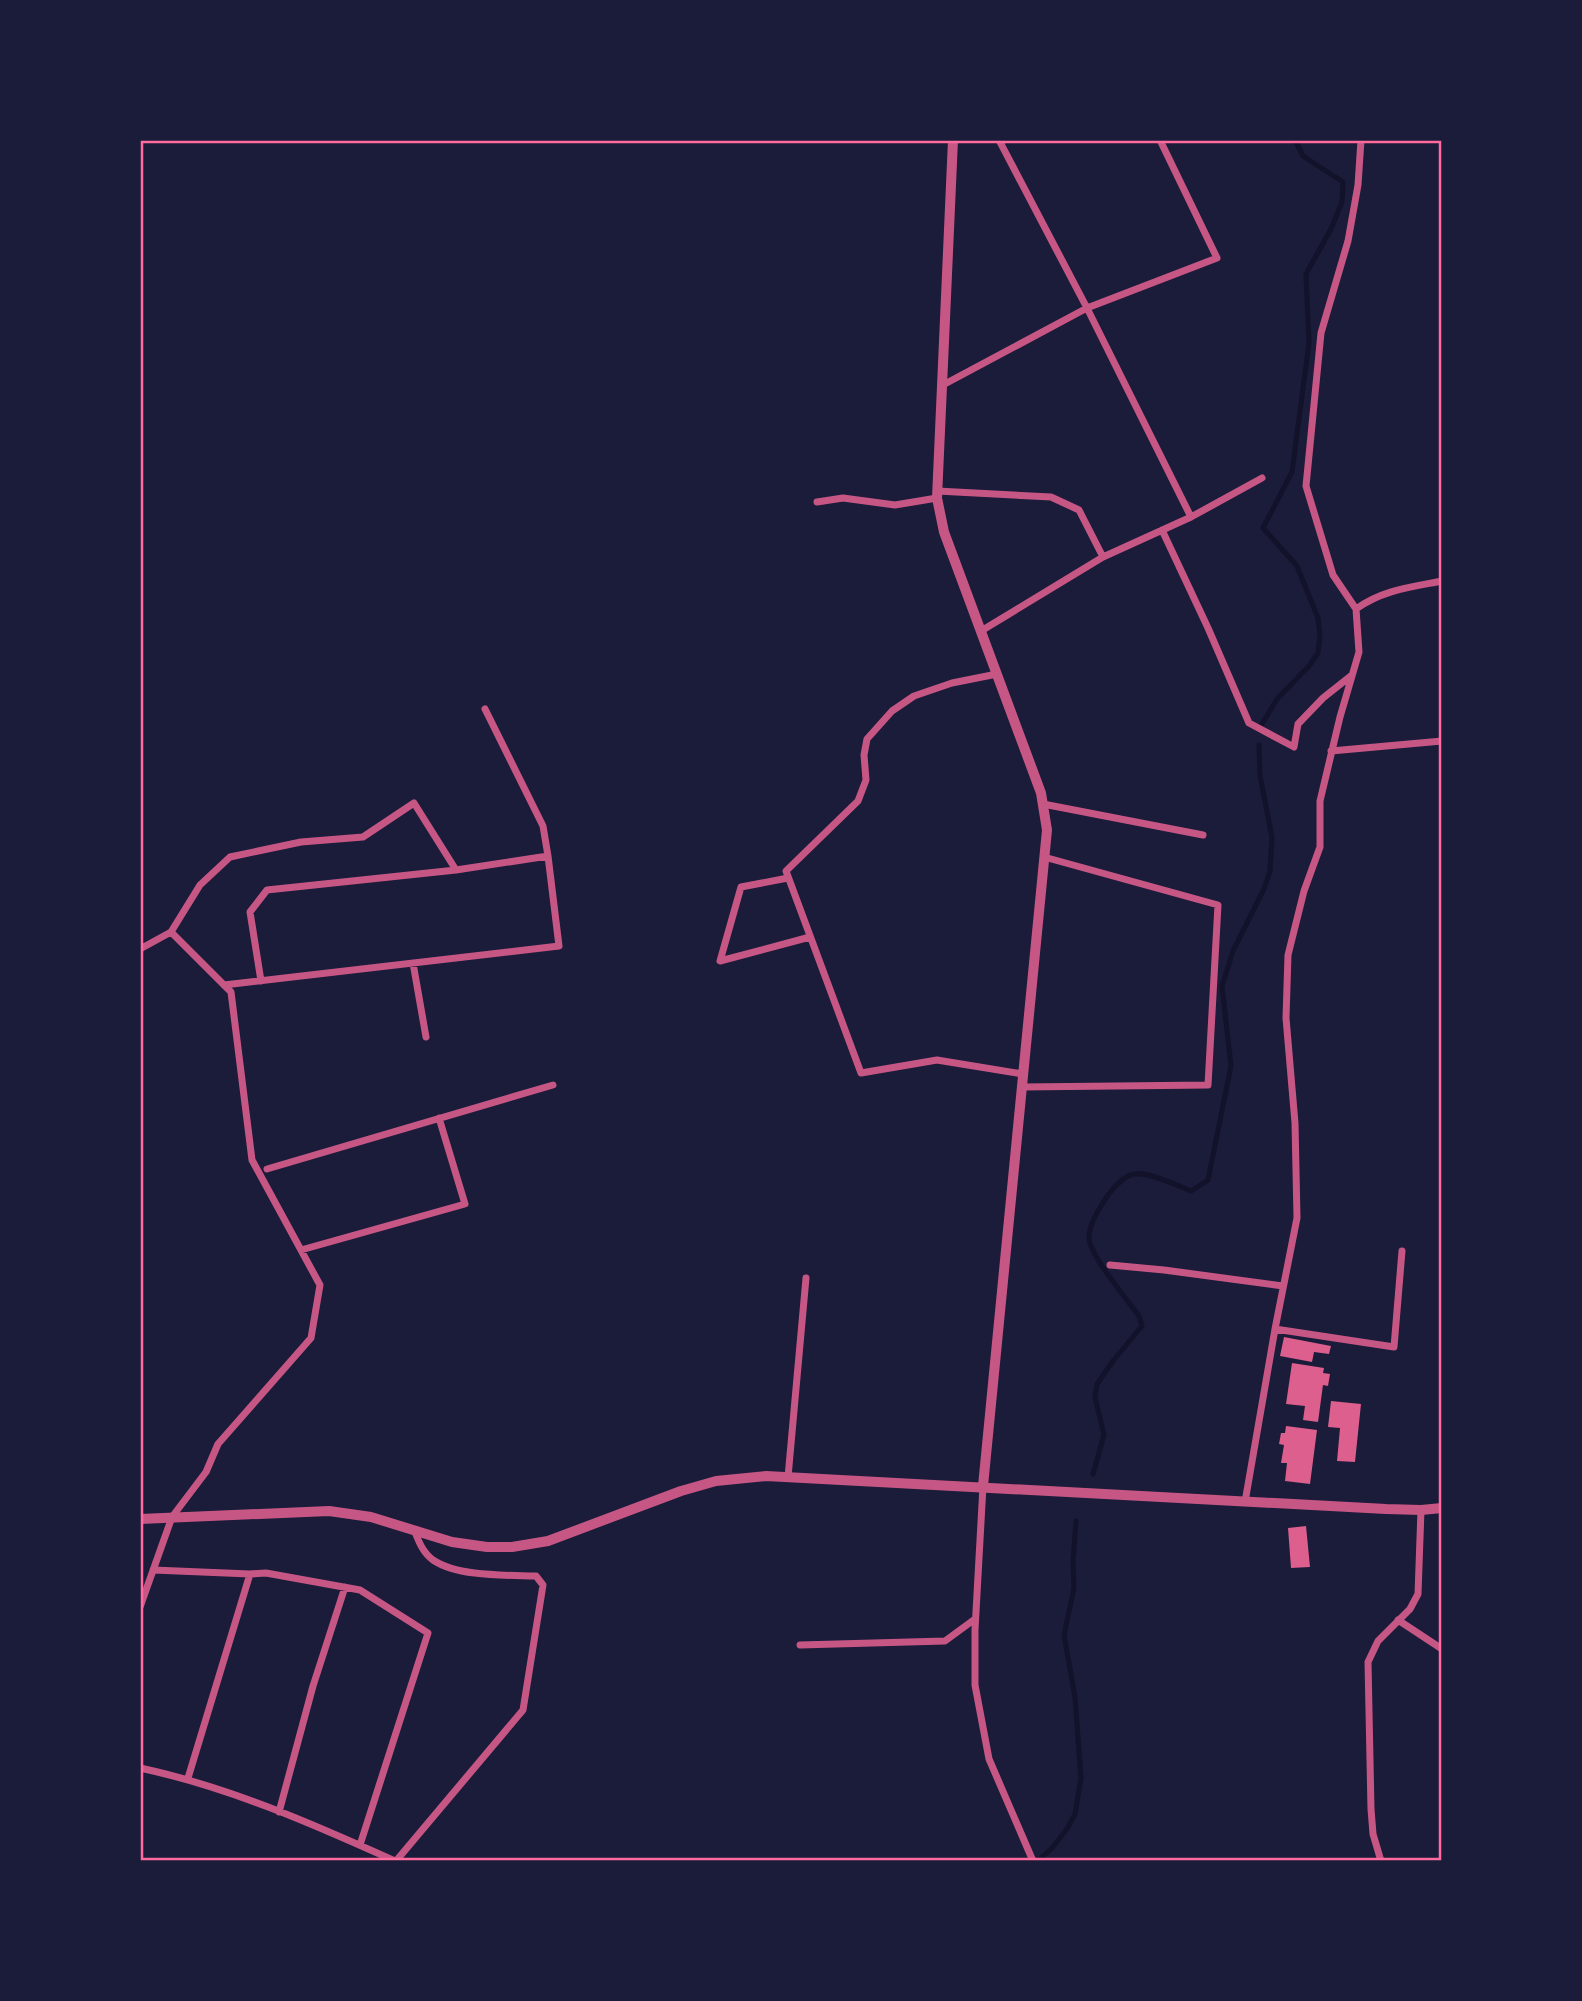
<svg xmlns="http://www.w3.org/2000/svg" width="1582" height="2001" font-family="Overpass,sans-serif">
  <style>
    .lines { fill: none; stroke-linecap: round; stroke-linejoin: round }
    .stream { stroke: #12122b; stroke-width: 5 }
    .building { fill: #dd5f8e }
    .minor { stroke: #c65784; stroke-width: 7 }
    .tertiary { stroke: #c65784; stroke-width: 10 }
    .neatline { fill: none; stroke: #ff6b9d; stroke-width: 2.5 }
  </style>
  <rect width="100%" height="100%" fill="#1b1b3a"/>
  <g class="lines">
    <!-- stream -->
    <path class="stream" d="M 1262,724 L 1277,699 L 1309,666 L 1318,653 L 1320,636 L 1318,618 L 1297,566 L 1263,528 L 1292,472 L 1309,343 L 1306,274 L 1331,229 L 1342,202 L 1343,182 L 1303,156 L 1295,140
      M 1093,1474 L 1104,1435 L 1095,1397 L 1097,1384 L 1113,1361 L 1142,1326 L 1139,1316 C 1127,1299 1090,1256 1089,1238 C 1088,1220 1116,1177 1134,1174 C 1147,1171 1179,1186 1191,1191 L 1208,1180 L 1231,1066 L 1222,986 L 1233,951 L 1264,889 L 1270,871 L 1272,837 L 1260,776 L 1259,745
      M 1038,1861 L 1052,1848 L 1067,1829 L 1075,1814 L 1081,1778 L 1075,1697 L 1064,1635 L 1074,1588 L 1073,1562 L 1076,1521"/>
  </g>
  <!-- building -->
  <path class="building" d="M 1284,1337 L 1331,1346 L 1329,1354 L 1314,1352 L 1312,1362 L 1280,1356 Z
    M 1292,1363 L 1324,1368 L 1323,1373 L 1330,1374 L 1328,1386 L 1323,1385 L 1318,1422 L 1303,1420 L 1305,1406 L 1286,1404 Z
    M 1331,1401 L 1361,1404 L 1355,1462 L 1337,1461 L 1340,1428 L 1328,1427 Z
    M 1286,1426 L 1317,1430 L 1310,1484 L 1285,1481 L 1287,1463 L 1281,1463 L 1284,1445 L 1279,1444 L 1281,1433 L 1285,1433 Z
    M 1306,1526 L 1310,1567 L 1291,1568 L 1288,1528 Z"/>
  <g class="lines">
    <!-- minor -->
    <path class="minor" d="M 1004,140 L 1000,142 L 1087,308 L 1191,517
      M 941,386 L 1087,308 L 1217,258 L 1160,140
      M 937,491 L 1051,497 L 1079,510 L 1103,557
      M 817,502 L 843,498 L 895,505 L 937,498
      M 1162,530 L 1208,628 L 1249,723 L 1294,747 L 1298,724 L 1323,698 L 1352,675
      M 1356,609 C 1382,590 1411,587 1442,581
      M 981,631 L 1103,557 L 1191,517 L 1262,478
      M 997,674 L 952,683 L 914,696 L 892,711 L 867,739 L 864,755 L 866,780 L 858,801 L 786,871 L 861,1073 L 937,1060 L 1023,1074
      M 485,709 L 543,826 L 548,856
      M 1331,751 L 1442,741
      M 1043,804 L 1203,835
      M 788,878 L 741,887 L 720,961 L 810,937
      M 171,932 L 200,885 L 230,857 L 301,842 L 363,837 L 414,803 L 456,870 L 548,856 L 559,946 L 224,985
      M 140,949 L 171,932 L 231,992 L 252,1160 L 320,1285 L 311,1338 L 218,1444 L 206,1472 L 172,1517 L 140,1607
      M 413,963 L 426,1037
      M 261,981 L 250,912 L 267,890 L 456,870
      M 1022,1087 L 1208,1085 L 1218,905 L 1044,857
      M 267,1169 L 553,1085
      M 301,1250 L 465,1204 L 439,1118
      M 1110,1265 L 1164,1270 L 1283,1286
      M 1275,1329 L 1394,1347 L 1402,1251
      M 788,1477 L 806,1278
      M 983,1486 L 975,1630 L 975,1685 L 989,1759 L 1033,1861
      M 1245,1502 L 1275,1329 L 1297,1218 L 1295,1123 L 1286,1018 L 1288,955 L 1304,891 L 1320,847 L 1320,801 L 1340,717 L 1359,652 L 1356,609 L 1333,575 L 1306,486 L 1321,333 L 1348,241 L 1358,185 L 1361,140
      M 153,1570 L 250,1574
      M 1398,1620 L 1442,1649
      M 800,1645 L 945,1641 L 975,1619
      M 140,1768 C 229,1787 313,1824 395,1861
      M 188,1778 L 250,1574 L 266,1573 L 360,1590 L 428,1633 L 360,1845
      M 279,1812 L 313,1686 L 345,1587
      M 396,1861 L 523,1710 L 543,1585 L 536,1576 C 507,1575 458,1577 433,1560 C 423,1553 419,1542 415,1532
      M 1381,1861 L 1373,1834 L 1371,1809 L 1368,1662 L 1378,1641 L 1410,1609 L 1418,1594 L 1421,1510"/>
    <!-- tertiary -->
    <path class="tertiary" d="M 953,140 L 937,498 L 944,532 L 1041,793 L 1047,830 L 983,1486
      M 140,1519 L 329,1511 L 371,1517 L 452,1542 L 487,1547 L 512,1547 L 548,1541 L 681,1491 L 716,1481 L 766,1476 L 1386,1509 L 1421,1510 L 1442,1508"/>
  </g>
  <!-- border -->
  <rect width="1582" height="2001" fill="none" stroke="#1b1b3a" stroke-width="284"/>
  <rect x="142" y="142" width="1298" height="1717" class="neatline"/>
</svg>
